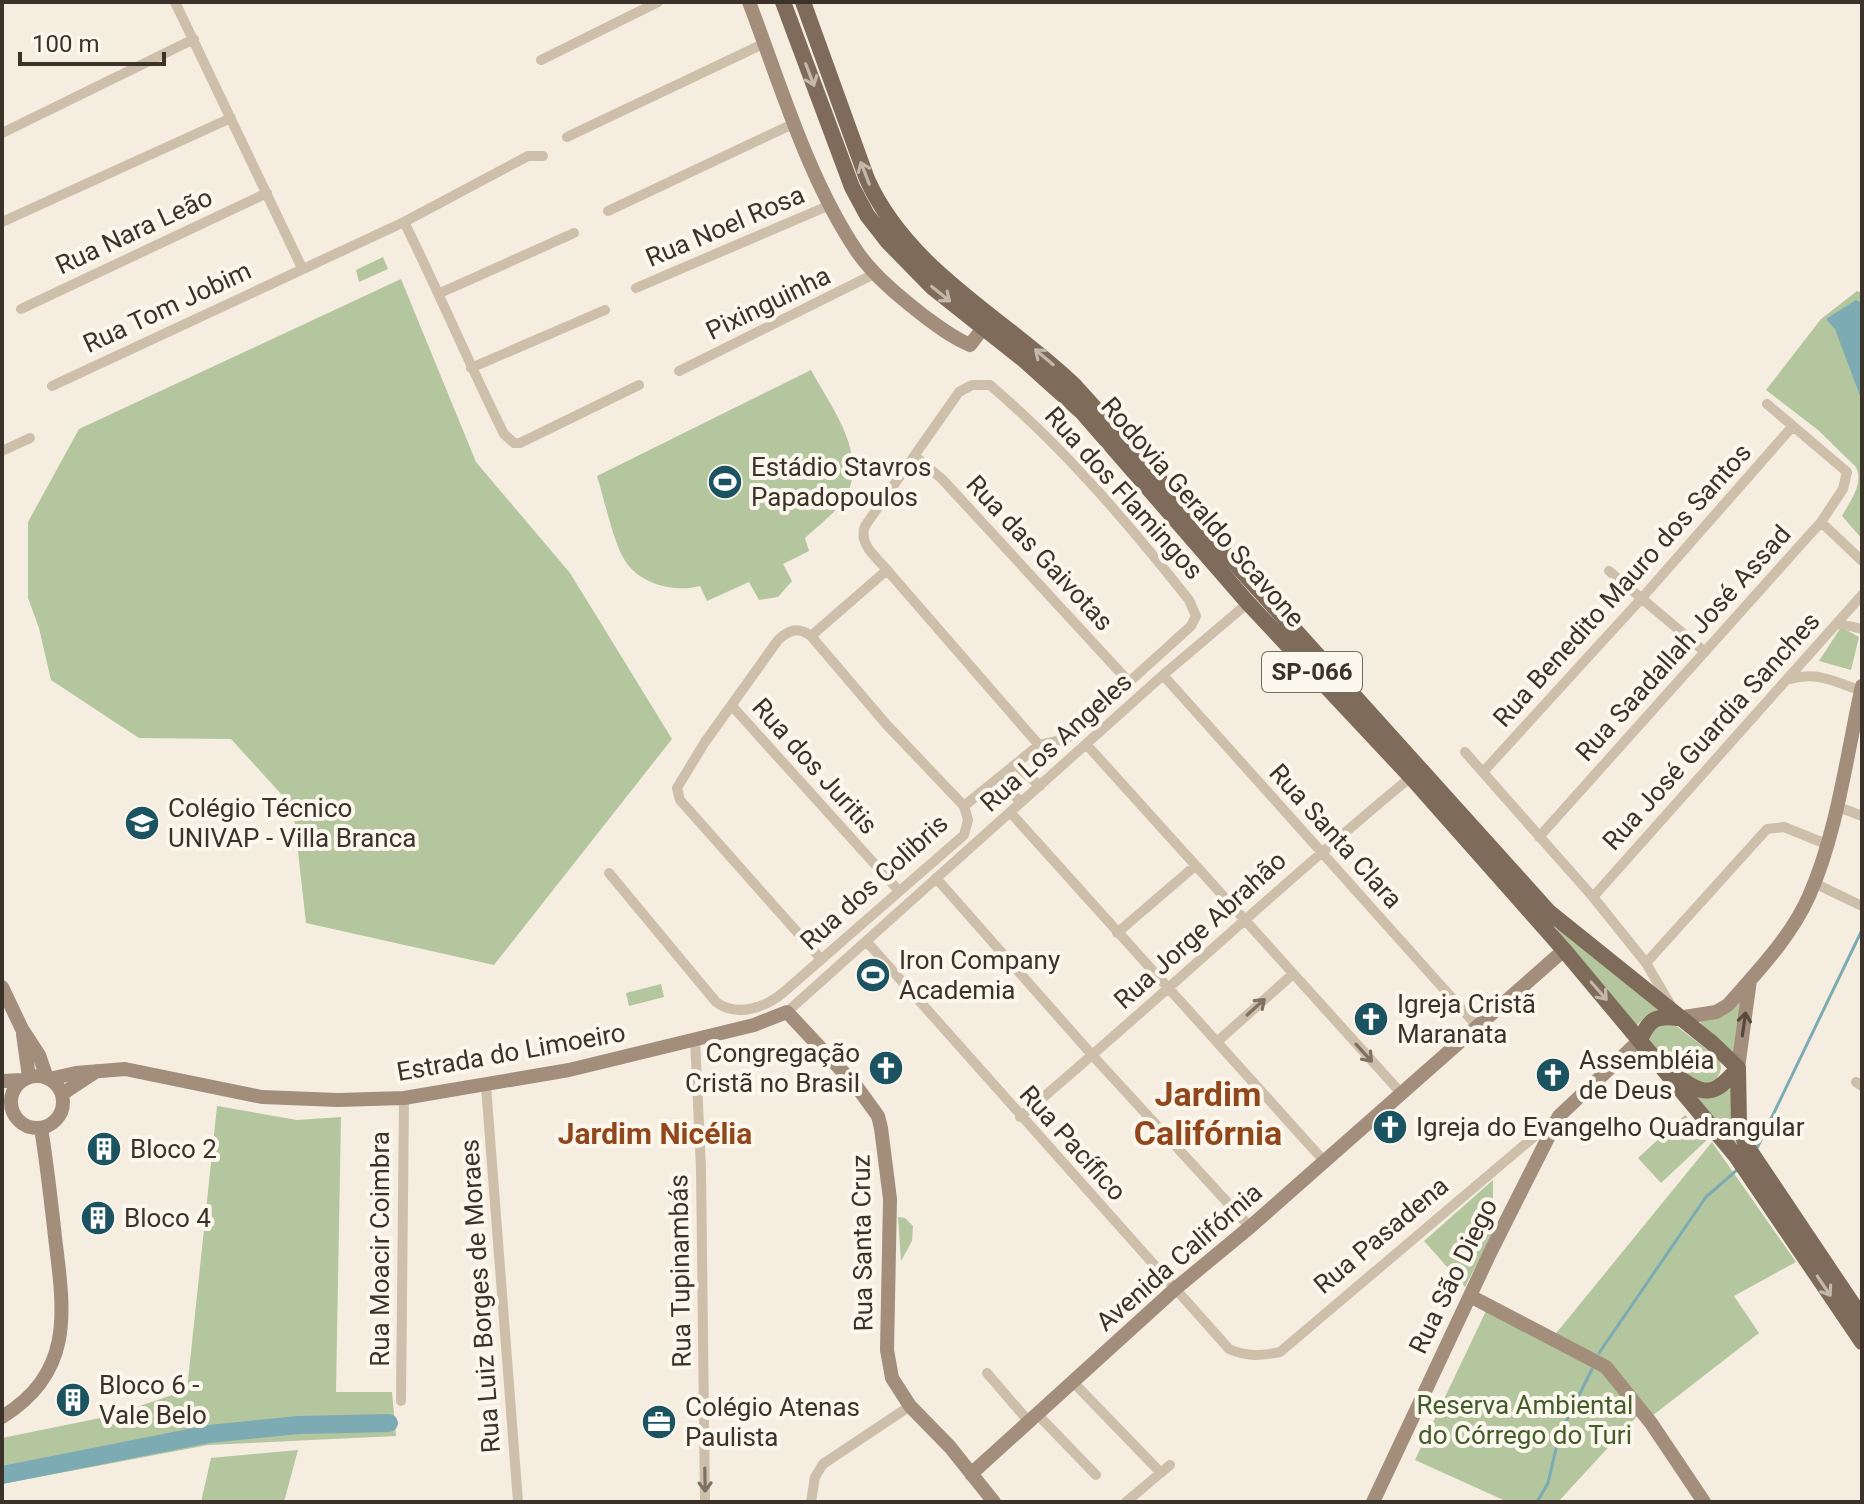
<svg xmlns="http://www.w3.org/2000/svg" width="1864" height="1504" font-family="Roboto,sans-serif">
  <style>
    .green { fill: #b3c69e }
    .water { fill: #7cabb4 }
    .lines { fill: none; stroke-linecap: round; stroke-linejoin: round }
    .stream { stroke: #7cabb4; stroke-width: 3 }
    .river { stroke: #7cabb4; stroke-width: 18 }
    .street { stroke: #cebfaa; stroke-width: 10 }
    .secondary { stroke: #a38e7b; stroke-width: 14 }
    .primary { stroke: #7e6b5a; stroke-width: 16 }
    .oneway { stroke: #c3b8ab }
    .oneway2 { stroke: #7d7164 }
    .oneway3 { stroke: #55493e }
    .labels { text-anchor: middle; stroke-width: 8; stroke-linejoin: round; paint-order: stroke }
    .shield { fill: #fcf7ed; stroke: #756d64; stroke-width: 2 }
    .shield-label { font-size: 24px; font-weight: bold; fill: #3b322a }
    .street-label { font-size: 26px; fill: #3b322a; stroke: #fcf7ed }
    .poi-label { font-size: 26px; fill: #3b322a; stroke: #fcf7ed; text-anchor: start }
    .park-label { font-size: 26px; fill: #445c2b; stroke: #fcf7ed }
    .quarter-label { font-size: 30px; font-weight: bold; fill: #91471c; stroke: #fcf7ed }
    .district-label { font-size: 34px; font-weight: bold; fill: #91471c; stroke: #fcf7ed }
  </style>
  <rect width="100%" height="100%" fill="#f5eee0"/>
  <!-- green -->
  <path class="green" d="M 383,257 L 388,269 L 359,282 L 356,270 Z
    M 401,279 L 476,462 L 570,573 L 672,739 L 494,965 L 306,923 L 293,807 L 231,739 L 139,738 L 51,680 L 39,628 L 28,598 L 28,522 L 79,429 Z
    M 1857,291 L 1862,293 L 1862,539 L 1842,516 C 1850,501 1864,484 1856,467 L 1818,430 L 1766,390 L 1821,319 Z
    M 811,370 C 829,404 863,446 850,487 C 843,508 820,524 805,538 L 809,551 L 783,564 L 792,581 L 778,597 L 759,600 L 749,582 L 707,601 L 700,586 C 675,593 638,584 624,559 C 613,541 604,498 597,476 Z
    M 1841,627 L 1859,637 L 1851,670 L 1819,661 Z
    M 1558,929 L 1663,1009 L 1645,1017 L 1636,1026 L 1555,930 Z
    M 661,984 L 664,997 L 629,1006 L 626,993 Z
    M 1744,994 L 1734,1058 L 1698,1020 Z
    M 1670,1021 L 1719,1059 C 1724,1072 1718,1078 1708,1085 L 1684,1075 L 1651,1046 L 1649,1037 L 1652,1028 Z
    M 1731,1088 L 1748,1162 L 1694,1096 L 1711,1098 Z
    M 217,1106 L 297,1120 L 341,1117 L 336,1392 L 392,1392 L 396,1436 L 208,1445 L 2,1484 L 2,1438 L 110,1416 L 187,1390 Z
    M 1685,1115 L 1708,1139 L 1661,1183 L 1638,1158 Z
    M 1712,1142 L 1796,1262 L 1734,1296 L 1759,1333 L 1652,1416 L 1638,1415 L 1558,1502 L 1508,1502 L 1415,1460 L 1486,1311 L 1549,1342 Z
    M 1493,1180 L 1493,1234 L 1465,1287 L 1424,1241 Z
    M 898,1217 L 905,1218 L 913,1226 L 912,1241 L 901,1261 Z
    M 298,1450 L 284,1502 L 201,1502 L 211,1458 Z"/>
  <!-- water -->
  <path class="water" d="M 1856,300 L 1862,303 L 1862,401 L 1835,329 L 1826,319 Z"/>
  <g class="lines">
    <!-- stream -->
    <path class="stream" d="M 1756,1150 L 1862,930
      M 1599,1353 L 1706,1197 L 1738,1169
      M 1537,1502 L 1548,1483 L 1559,1436 L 1592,1369"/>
    <!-- river -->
    <path class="river" d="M 2,1475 L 209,1434 L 298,1425 L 389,1423"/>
    <!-- street -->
    <path class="street" d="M 175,2 L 302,268
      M 541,60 L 658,2
      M 2,133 L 194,39
      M 567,137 L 765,43
      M 608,211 L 795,123
      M 2,222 L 231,118
      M 404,222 C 439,292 469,364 504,434 L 514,443 L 520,443 L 639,385
      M 636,288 L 830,205
      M 440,293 L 574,233
      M 21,309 L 267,193
      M 471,368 L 605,310
      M 679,371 L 876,273
      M 52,386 L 404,222 L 528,156 L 543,156
      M 2,451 L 30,438
      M 915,456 L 942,479 L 1130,683
      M 1821,522 L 1862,561
      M 887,570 L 1039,745
      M 1609,571 L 1704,651
      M 1837,623 L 1862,629
      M 811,636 L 886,724 L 964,806
      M 1163,675 L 1477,1026
      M 1790,679 C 1816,671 1837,682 1861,691
      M 732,706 L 899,891
      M 1086,744 L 1401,1093
      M 1465,752 L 1593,897 L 1646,963 L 1670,1004
      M 1016,765 L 1040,786
      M 1484,771 L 1641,599 L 1792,427
      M 998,780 L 1021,802
      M 1836,806 L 1862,816
      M 1010,812 L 1324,1161
      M 1539,837 L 1821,522 L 1843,489 L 1847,472 L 1767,404
      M 609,873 L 716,1002 C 737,1018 767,1007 785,991 L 964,835 L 968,820 L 964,806 L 1039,745 L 1066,739 L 1191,626 L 1196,616 L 1189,600 C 1128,523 1065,449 990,385 L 972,385 L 959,392 L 865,526 C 858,544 876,557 887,570 L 811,636 C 798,626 789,630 778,640 L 705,742 L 677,788 L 680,800 L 821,959
      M 936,878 L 1093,1056 L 1250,1227
      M 1814,883 L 1862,906
      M 1593,897 L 1862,595
      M 1117,933 L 1195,866
      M 867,942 L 1229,1349 C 1247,1357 1261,1356 1280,1352 L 1555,1119
      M 1646,963 L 1767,829 L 1784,827 L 1826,844
      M 787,1012 L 1163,675 L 1248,603
      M 695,1039 L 701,1169 L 705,1502
      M 1218,1041 L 1293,974
      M 1856,1082 L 1862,1086
      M 486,1086 L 518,1502
      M 1020,1117 C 1152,1006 1277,887 1411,777
      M 987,1373 L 1030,1423
      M 1074,1383 L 1161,1473
      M 401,1401 L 404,1098
      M 1038,1415 L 1096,1475
      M 811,1502 L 815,1477 L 823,1464 L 910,1406
      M 1126,1502 L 1170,1465"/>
    <!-- secondary -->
    <path class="secondary" d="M 749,2 C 780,83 809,182 858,253 C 875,277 901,298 924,316 C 939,327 953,338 970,345 L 983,328
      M 2,987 L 22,1029 L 39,1055 L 47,1078
      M 1678,1018 L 1716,1012 L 1728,1005 C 1757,972 1791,937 1809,896 C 1837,834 1847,753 1862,686
      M 23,1034 L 29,1077
      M 1738,1068 L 1750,980
      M11 1102a26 26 0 1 1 52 0a26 26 0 1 1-52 0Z
      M 49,1079 L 76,1073 L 125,1069 L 262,1097 L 338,1100 L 404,1098 L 569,1070 L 754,1025 L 787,1012 L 857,1087 L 878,1116 L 881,1128 L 890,1199 L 887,1350 L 892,1378 L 910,1406 L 950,1447 L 994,1502
      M 2,1081 L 22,1080
      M 62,1094 L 97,1071
      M 1470,1296 L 1606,1367 L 1651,1423 L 1704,1502
      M 2,1417 C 75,1372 64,1311 55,1237 C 51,1201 47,1164 41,1128
      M 971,1474 L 1175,1289 L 1250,1227 L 1564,950
      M 1373,1502 L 1491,1251 L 1559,1116 L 1640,1040"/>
    <!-- primary -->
    <path class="primary" d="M 783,2 L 852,187 L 867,215 L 888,242 L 932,287 L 1024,360 L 1082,412 L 1248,603 L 1411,777 L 1564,950 L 1736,1156 L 1862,1342
      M 803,2 L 867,179 C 908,271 1006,319 1075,386 L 1549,912 L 1712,1043 L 1738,1068 L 1739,1124 L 1746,1145 L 1862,1318
      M 1640,1040 C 1649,1019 1656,1015 1678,1018
      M 1674,1074 C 1704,1097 1714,1097 1738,1068"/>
  </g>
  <!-- one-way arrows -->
  <defs><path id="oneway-shaft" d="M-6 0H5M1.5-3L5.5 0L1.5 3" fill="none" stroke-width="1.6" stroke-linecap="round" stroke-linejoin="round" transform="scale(2)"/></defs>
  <g class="oneway">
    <use href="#oneway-shaft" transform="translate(810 75) rotate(69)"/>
    <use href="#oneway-shaft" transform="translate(865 173) rotate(-111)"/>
    <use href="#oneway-shaft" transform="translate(941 294) rotate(39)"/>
    <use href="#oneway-shaft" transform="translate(1044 357) rotate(-140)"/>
    <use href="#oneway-shaft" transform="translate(1599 991) rotate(49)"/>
    <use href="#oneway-shaft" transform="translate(1824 1286) rotate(56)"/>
  </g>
  <g class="oneway2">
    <use href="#oneway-shaft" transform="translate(1256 1007) rotate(-42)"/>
    <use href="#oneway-shaft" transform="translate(1364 1053) rotate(48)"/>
    <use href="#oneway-shaft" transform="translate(705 1480) rotate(89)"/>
  </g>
  <use class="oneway3" href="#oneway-shaft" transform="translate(1744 1024) rotate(-82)"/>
  <!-- icons -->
  <defs>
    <g id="stadium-disc" transform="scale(1.8)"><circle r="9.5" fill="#1c5361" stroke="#fcf7ed"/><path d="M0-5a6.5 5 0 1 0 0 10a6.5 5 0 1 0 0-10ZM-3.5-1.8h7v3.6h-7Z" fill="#fff"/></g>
    <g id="university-disc" transform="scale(1.8)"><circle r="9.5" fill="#1c5361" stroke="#fcf7ed"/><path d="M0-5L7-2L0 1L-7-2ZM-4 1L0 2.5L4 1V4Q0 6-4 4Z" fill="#fff"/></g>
    <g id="church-disc" transform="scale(1.8)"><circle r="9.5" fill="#1c5361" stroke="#fcf7ed"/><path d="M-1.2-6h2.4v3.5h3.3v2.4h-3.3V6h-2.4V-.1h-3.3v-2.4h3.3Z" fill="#fff"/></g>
    <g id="building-disc" transform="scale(1.8)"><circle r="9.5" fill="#1c5361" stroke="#fcf7ed"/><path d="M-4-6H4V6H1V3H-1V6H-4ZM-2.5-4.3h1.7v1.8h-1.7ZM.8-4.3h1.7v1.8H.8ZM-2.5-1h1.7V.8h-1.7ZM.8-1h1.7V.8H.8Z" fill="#fff"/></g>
    <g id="office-disc" transform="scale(1.8)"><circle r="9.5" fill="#1c5361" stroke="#fcf7ed"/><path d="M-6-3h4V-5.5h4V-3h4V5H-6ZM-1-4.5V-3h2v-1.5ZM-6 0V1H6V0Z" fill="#fff"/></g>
  </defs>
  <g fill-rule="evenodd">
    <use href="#stadium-disc" x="725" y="482"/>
    <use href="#university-disc" x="142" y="823"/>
    <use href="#stadium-disc" x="873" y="975"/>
    <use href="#church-disc" x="1371" y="1019"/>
    <use href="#church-disc" x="886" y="1068"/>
    <use href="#church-disc" x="1553" y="1075"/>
    <use href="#church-disc" x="1390" y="1127"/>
    <use href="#building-disc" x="104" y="1149"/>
    <use href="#building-disc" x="98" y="1218"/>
    <use href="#building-disc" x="73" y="1400"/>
    <use href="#office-disc" x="659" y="1422"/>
  </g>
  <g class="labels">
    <!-- shield labels -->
    <rect class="shield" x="1262" y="652" width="100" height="40" rx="6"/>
    <g class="shield-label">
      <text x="1312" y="680">SP-066</text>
    </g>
    <!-- street labels -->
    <g class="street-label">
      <text transform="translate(725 226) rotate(-23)" y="9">Rua Noel Rosa</text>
      <text transform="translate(134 231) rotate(-25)" y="9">Rua Nara Leão</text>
      <text transform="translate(768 303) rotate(-26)" y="9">Pixinguinha</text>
      <text transform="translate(167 307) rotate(-25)" y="9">Rua Tom Jobim</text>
      <text transform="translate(1124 493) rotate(48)" y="9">Rua dos Flamingos</text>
      <text transform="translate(1203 512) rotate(49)" y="9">Rodovia Geraldo Scavone</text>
      <text transform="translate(1040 553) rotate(47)" y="9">Rua das Gaivotas</text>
      <text transform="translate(1622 585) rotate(-48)" y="9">Rua Benedito Mauro dos Santos</text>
      <text transform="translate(1683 643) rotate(-48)" y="9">Rua Saadallah José Assad</text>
      <text transform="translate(1711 731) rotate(-48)" y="9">Rua José Guardia Sanches</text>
      <text transform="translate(1056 742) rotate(-42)" y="9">Rua Los Angeles</text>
      <text transform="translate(815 766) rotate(48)" y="9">Rua dos Juritis</text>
      <text transform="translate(1336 836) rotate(48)" y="9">Rua Santa Clara</text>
      <text transform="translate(874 882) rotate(-42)" y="9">Rua dos Colibris</text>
      <text transform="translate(1200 930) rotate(-42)" y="9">Rua Jorge Abrahão</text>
      <text transform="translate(511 1052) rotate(-10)" y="9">Estrada do Limoeiro</text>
      <text transform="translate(1073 1143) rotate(48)" y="9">Rua Pacífico</text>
      <text transform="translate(1381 1235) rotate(-40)" y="9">Rua Pasadena</text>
      <text transform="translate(862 1243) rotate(-91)" y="9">Rua Santa Cruz</text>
      <text transform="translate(380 1249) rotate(-90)" y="9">Rua Moacir Coimbra</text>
      <text transform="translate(1179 1257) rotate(-41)" y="9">Avenida Califórnia</text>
      <text transform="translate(680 1271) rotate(-91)" y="9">Rua Tupinambás</text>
      <text transform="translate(1453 1276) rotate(-64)" y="9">Rua São Diego</text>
      <text transform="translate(480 1296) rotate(-94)" y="9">Rua Luiz Borges de Moraes</text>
    </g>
    <!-- poi labels -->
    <g class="poi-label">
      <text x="751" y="476">Estádio Stavros<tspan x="751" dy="30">Papadopoulos</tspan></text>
      <text x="168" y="817">Colégio Técnico<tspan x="168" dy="30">UNIVAP - Villa Branca</tspan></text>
      <text x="899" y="969">Iron Company<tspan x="899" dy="30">Academia</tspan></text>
      <text x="1397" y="1013">Igreja Cristã<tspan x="1397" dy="30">Maranata</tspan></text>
      <text x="860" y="1062" text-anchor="end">Congregação<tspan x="860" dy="30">Cristã no Brasil</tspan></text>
      <text x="1579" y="1069">Assembléia<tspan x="1579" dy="30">de Deus</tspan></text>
      <text x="1416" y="1136">Igreja do Evangelho Quadrangular</text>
      <text x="130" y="1158">Bloco 2</text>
      <text x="124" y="1227">Bloco 4</text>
      <text x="99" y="1394">Bloco 6 -<tspan x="99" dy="30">Vale Belo</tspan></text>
      <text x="685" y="1416">Colégio Atenas<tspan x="685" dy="30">Paulista</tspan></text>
    </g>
    <!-- park labels -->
    <g class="park-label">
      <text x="1525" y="1414">Reserva Ambiental<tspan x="1525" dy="30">do Córrego do Turi</tspan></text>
    </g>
    <!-- quarter labels -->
    <g class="quarter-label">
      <text x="655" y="1144">Jardim Nicélia</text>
    </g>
    <!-- district labels -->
    <g class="district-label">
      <text x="1208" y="1106">Jardim<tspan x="1208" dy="39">Califórnia</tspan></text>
    </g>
  </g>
  <!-- border -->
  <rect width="1864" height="1504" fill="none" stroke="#3b322a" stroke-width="8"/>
  <!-- scale -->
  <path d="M20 52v12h144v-12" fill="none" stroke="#3b322a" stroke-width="4"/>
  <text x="32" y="52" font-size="24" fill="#3b322a" stroke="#fcf7ed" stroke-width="6" paint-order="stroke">100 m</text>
</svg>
